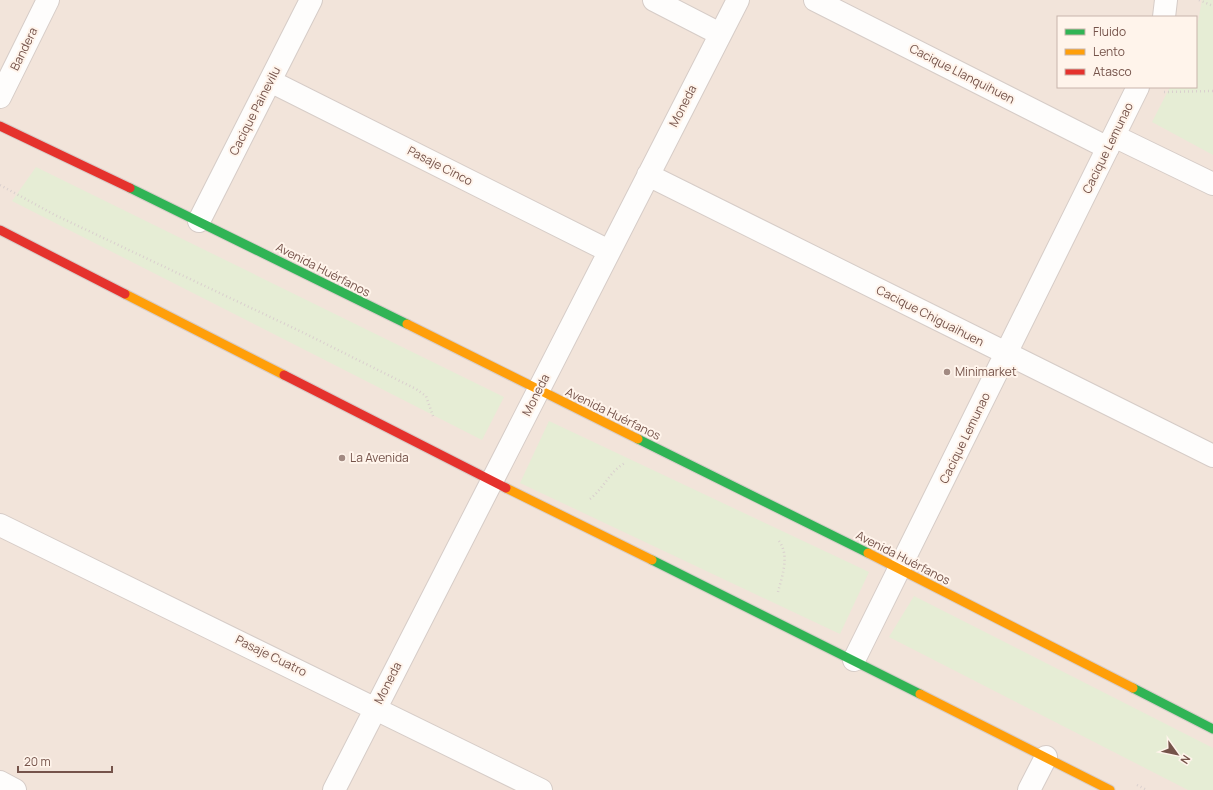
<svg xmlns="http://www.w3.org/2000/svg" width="1213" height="790" font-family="Manrope,sans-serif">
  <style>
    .residential { fill: #f2e4da; fill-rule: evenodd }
    .green { fill: #e6edd5 }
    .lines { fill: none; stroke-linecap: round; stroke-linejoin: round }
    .street-casing { stroke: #d6ccc7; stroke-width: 24 }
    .fast-casing { stroke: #d8cdc9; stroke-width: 11 }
    .slow-casing { stroke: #d8cdc9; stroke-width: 11 }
    .jam-casing { stroke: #d8cdc9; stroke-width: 11 }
    .path { stroke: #dad0ce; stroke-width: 2.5; stroke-dasharray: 1 3; stroke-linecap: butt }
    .street { stroke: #fefdfc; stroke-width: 22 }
    .fast { stroke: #30b455; stroke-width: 9 }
    .slow { stroke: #ff9f0a; stroke-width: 9 }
    .jam { stroke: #e5322d; stroke-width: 9 }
    .poi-dot { fill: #a28a82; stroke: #fff4eb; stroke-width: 1.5 }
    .labels { text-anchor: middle; stroke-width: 4; stroke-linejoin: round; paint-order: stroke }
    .street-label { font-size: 12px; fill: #75534a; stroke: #fff4eb }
    .poi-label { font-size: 12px; fill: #75534a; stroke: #fff4eb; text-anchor: start }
  </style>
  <rect width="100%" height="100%" fill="#f7f0ea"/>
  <!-- residential -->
  <path class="residential" d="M 0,0 L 1213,0 L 1213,790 L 0,790 ZM 1058,17 L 1196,17 L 1196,87 L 1058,87 Z"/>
  <!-- green -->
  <path class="green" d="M 1202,0 L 1213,0 L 1213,155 L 1152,122 L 1170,87 L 1196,87 L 1196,32 Z
    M 36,167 L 504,397 L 482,440 L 12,201 Z
    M 549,421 L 869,572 L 840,634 L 520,483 Z
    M 914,596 L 1213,748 L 1213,790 L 1188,790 L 889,637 Z"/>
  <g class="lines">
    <!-- street casing -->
    <g class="street-casing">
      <path id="street" d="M 654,0 L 720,34
        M 815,0 L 1108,148
        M 1164,17 L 1166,0
        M 270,81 L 609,251
        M 0,97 L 48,0
        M 1114,136 L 1213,184
        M 648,175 L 1213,456
        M 199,221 L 311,0
        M 0,525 L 541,790
        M 854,660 L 1138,87
        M 0,782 L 15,790
        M 334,790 L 738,0
        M 1029,790 L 1046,757"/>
    </g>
    <!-- fast casing -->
    <g class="fast-casing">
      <path id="fast" d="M 130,188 L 407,324
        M 638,439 L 868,553
        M 652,560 L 920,694
        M 1133,688 L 1213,729"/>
    </g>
    <!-- slow casing -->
    <g class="slow-casing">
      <path id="slow" d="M 125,294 L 284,375
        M 407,324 L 638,439
        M 506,488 L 652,560
        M 868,553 L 1133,688
        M 920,694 L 1110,790"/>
    </g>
    <!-- jam casing -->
    <g class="jam-casing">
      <path id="jam" d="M 0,126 L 130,188
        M 0,230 L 125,294
        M 284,375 L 506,488"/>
    </g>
    <!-- path -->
    <path class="path" d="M 1199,0 L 1213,6
      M 1164,92 L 1213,91
      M 0,185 L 55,215 L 304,333 L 416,389 L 426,396 L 434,419
      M 590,499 C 604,488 610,471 625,463
      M 778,592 C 782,576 790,556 779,541
      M 1137,785 L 1147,790"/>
    <!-- street -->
    <use href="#street" class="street"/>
    <!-- fast -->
    <use href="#fast" class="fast"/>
    <!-- slow -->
    <use href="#slow" class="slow"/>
    <!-- jam -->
    <use href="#jam" class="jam"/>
  </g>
  <!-- markers -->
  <g class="poi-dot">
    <circle cx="947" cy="372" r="4"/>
    <circle cx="342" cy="458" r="4"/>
  </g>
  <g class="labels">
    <!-- street labels -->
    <g class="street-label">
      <text transform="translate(24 49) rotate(-64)" y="4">Bandera</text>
      <text transform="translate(962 74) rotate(27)" y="4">Cacique Llanquihuen</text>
      <text transform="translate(683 106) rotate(-63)" y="4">Moneda</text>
      <text transform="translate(255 111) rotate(-63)" y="4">Cacique Painevilu</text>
      <text transform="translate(1108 148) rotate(-64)" y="4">Cacique Lemunao</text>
      <text transform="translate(440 166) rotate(27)" y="4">Pasaje Cinco</text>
      <text transform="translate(323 270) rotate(27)" y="4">Avenida Huérfanos</text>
      <text transform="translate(930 316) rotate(27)" y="4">Cacique Chiguaihuen</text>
      <text transform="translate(536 395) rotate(-63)" y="4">Moneda</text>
      <text transform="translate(613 414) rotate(26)" y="4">Avenida Huérfanos</text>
      <text transform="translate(965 438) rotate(-64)" y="4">Cacique Lemunao</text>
      <text transform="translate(903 558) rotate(27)" y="4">Avenida Huérfanos</text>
      <text transform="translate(271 656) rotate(26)" y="4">Pasaje Cuatro</text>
      <text transform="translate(388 683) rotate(-63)" y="4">Moneda</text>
    </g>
    <!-- poi labels -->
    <g class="poi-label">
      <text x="955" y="376">Minimarket</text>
      <text x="350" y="462">La Avenida</text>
    </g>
  </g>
  <!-- legend -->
  <rect x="1057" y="16" width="140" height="72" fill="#fff4eb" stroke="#c8b4ab"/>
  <rect x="1065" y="29" width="20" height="6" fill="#30b455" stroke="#c8b4ab"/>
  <text x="1093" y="36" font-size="12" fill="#75534a">Fluido</text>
  <rect x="1065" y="49" width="20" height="6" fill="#ff9f0a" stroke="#c8b4ab"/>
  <text x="1093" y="56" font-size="12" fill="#75534a">Lento</text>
  <rect x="1065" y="69" width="20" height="6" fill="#e5322d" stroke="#c8b4ab"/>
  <text x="1093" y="76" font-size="12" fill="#75534a">Atasco</text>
  <!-- north arrow -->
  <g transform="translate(1177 754) rotate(123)" stroke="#fff4eb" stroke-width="3" paint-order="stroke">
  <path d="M0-3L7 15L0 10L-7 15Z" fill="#75534a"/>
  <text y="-6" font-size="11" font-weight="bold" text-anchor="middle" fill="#75534a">N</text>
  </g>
  <!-- scale -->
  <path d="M18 766v6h94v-6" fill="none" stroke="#75534a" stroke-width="2"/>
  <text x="24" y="766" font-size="12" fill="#75534a" stroke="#fff4eb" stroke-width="3" paint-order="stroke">20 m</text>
</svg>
